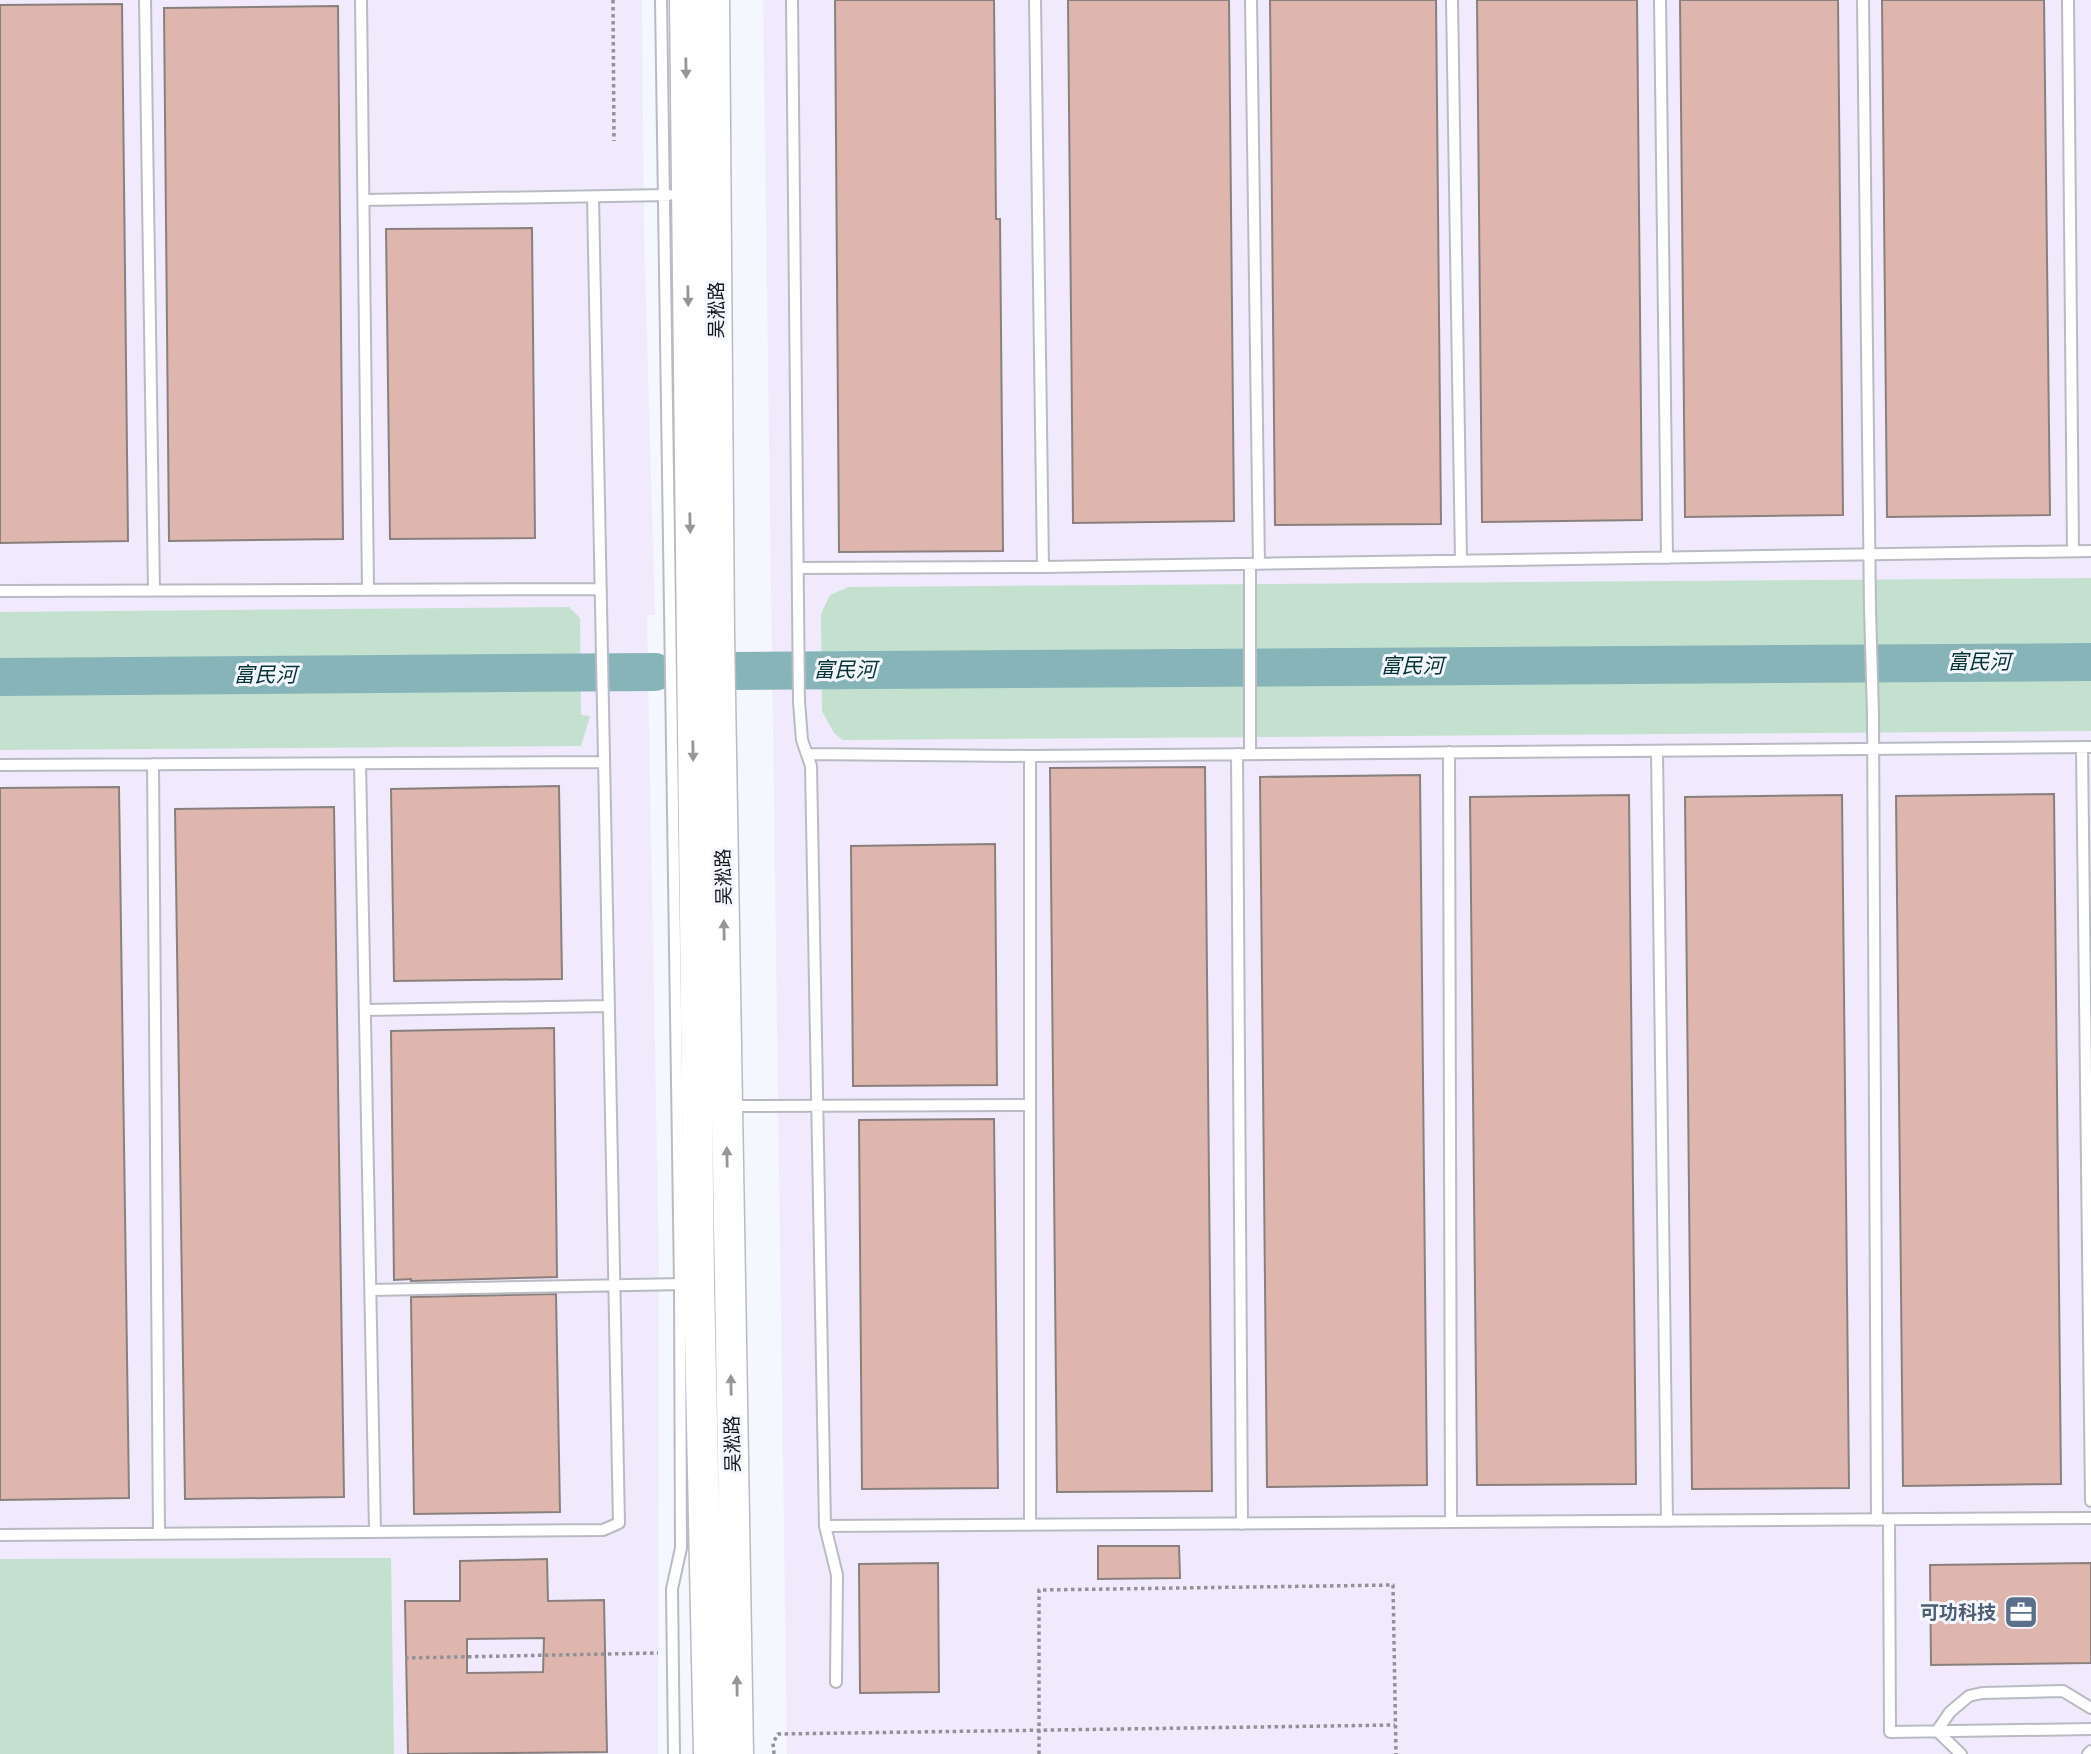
<svg xmlns="http://www.w3.org/2000/svg" width="2091" height="1754" font-family="'Archivo Narrow','Noto Sans SC',sans-serif">
  <style>
    .industrial { fill: #f0eafc }
    .green { fill: #c4e1cf }
    .lines { fill: none; stroke-linecap: round; stroke-linejoin: round }
    .river { stroke: #87b4b8; stroke-width: 38 }
    .building { fill: #deb6ae; stroke: #89807e; stroke-width: 2; fill-rule: evenodd }
    .lane-casing { stroke: #b9bbc3; stroke-width: 14 }
    .secondary-casing { stroke: #b9bbc3; stroke-width: 33 }
    .path { stroke: #919298; stroke-width: 3.5; stroke-dasharray: 3.5 3.5; stroke-linecap: butt }
    .lane { stroke: #fff; stroke-width: 10 }
    .secondary { stroke: #fff; stroke-width: 30 }
    .oneway { fill: #959697 }
    .labels { text-anchor: middle; stroke-width: 6; stroke-linejoin: round; paint-order: stroke }
    .street-label { font-size: 19px; fill: #141518; stroke: #f5f7fe }
    .service-label { font-size: 19px; font-weight: bold; fill: #4e5e75; stroke: #f5f7fe; text-anchor: end }
    .water-label { font-size: 21px; font-style: italic; fill: #063438; stroke: #f5f7fe }
  </style>
  <rect width="100%" height="100%" fill="#f5f7fe"/>
  <!-- industrial -->
  <path class="industrial" d="M 0,0 L 642,0 L 644,233 L 655,615 L 647,615 L 659,1264 L 658,1754 L 0,1754 Z
    M 763,0 L 2091,0 L 2091,1754 L 787,1754 Z"/>
  <!-- green -->
  <path class="green" d="M 2091,578 L 2091,731 L 843,740 L 834,733 L 822,711 L 821,614 L 830,595 L 849,587 Z
    M 569,607 L 580,618 L 581,715 L 590,716 L 581,746 L 0,750 L 0,612 Z
    M 391,1558 L 394,1754 L 0,1754 L 0,1559 Z"/>
  <g class="lines">
    <!-- river -->
    <path class="river" d="M 733,671 L 2091,662
      M 0,677 L 655,672"/>
  </g>
  <!-- building -->
  <path class="building" d="M 835,0 L 994,0 L 996,219 L 1000,219 L 1003,551 L 839,552 Z
    M 1068,0 L 1229,0 L 1234,521 L 1073,523 Z
    M 1270,0 L 1436,0 L 1441,524 L 1275,525 Z
    M 1477,0 L 1637,0 L 1642,520 L 1482,522 Z
    M 1680,0 L 1838,0 L 1843,515 L 1685,517 Z
    M 1882,0 L 2044,0 L 2050,515 L 1887,517 Z
    M 122,4 L 128,541 L 0,543 L 0,5 Z
    M 338,6 L 343,539 L 169,541 L 164,8 Z
    M 532,228 L 535,538 L 390,539 L 386,229 Z
    M 1205,767 L 1212,1491 L 1057,1492 L 1050,768 Z
    M 1420,775 L 1427,1485 L 1267,1487 L 1260,777 Z
    M 559,786 L 562,979 L 394,981 L 391,789 Z
    M 119,787 L 129,1498 L 0,1500 L 0,788 Z
    M 2054,794 L 2061,1484 L 1903,1486 L 1896,796 Z
    M 1629,795 L 1636,1484 L 1477,1485 L 1470,797 Z
    M 1842,795 L 1849,1488 L 1692,1489 L 1685,797 Z
    M 334,807 L 344,1497 L 185,1499 L 175,809 Z
    M 995,844 L 997,1085 L 853,1086 L 851,846 Z
    M 554,1028 L 557,1277 L 411,1281 L 411,1279 L 394,1280 L 391,1031 Z
    M 994,1119 L 998,1488 L 862,1489 L 859,1120 Z
    M 556,1294 L 560,1512 L 414,1514 L 411,1297 Z
    M 1098,1546 L 1179,1546 L 1180,1578 L 1098,1579 Z
    M 547,1559 L 548,1601 L 604,1600 L 607,1752 L 408,1754 L 405,1601 L 460,1601 L 460,1561 ZM 544,1638 L 543,1672 L 467,1673 L 467,1639 Z
    M 938,1563 L 939,1692 L 860,1693 L 859,1564 Z
    M 2091,1563 L 2091,1663 L 1931,1665 L 1930,1565 Z"/>
  <g class="lines">
    <!-- lane casing -->
    <g class="lane-casing">
      <path id="lane" d="M 145,0 L 154,590
        M 361,0 L 368,589
        M 661,0 L 680,1284 L 681,1548 L 672,1589 L 674,1754
        M 792,0 L 799,702 L 802,740 L 811,766 L 825,1526 L 837,1575 L 836,1682
        M 1035,0 L 1043,567
        M 1251,0 L 1259,564
        M 1452,0 L 1461,561
        M 1660,0 L 1667,558
        M 1863,0 L 1870,609 L 1873,715 L 1877,1520
        M 2068,0 L 2073,551
        M 364,200 L 669,195
        M 798,568 L 1043,567 L 2091,551
        M 0,591 L 601,589
        M 2082,747 L 2091,1501
        M 1657,751 L 1667,1521
        M 1449,752 L 1451,1522
        M 807,754 L 1030,756 L 2091,747
        M 1237,754 L 1242,1524
        M 1250,754 L 1250,564
        M 1030,756 L 1030,1525
        M 360,763 L 375,1531
        M 153,764 L 159,1533
        M 0,765 L 604,762
        M 365,1010 L 609,1006
        M 729,1106 L 1030,1105
        M 371,1290 L 684,1284
        M 1889,1520 L 1890,1732 L 2091,1729
        M 825,1526 L 2091,1518
        M 0,1535 L 603,1530 L 619,1523 L 593,197
        M 1961,1754 L 1937,1731 L 1950,1712 L 1969,1696 L 1982,1693 L 2063,1691 L 2091,1708
        M 2088,1754 L 2091,1751"/>
    </g>
    <!-- secondary casing -->
    <g class="secondary-casing">
      <path id="secondary" d="M 685,0 L 699,1284 L 709,1754
        M 714,0 L 719,634 L 738,1754"/>
    </g>
    <!-- path -->
    <path class="path" d="M 613,0 L 614,141
      M 405,1658 L 658,1653
      M 774,1754 L 773,1743 L 778,1734 L 1395,1725
      M 1039,1754 L 1039,1590 L 1393,1585 L 1396,1754"/>
    <!-- lane -->
    <use href="#lane" class="lane"/>
    <!-- secondary -->
    <use href="#secondary" class="secondary"/>
  </g>
  <!-- one-way arrows -->
  <defs><path id="oneway-solid" d="M-6-.8H1V-3.2L6.5 0L1 3.2V.8H-6Z" transform="scale(1.75)"/></defs>
  <g class="oneway">
    <use href="#oneway-solid" transform="translate(686 68) rotate(89)"/>
    <use href="#oneway-solid" transform="translate(688 296) rotate(89)"/>
    <use href="#oneway-solid" transform="translate(690 523) rotate(89)"/>
    <use href="#oneway-solid" transform="translate(693 751) rotate(89)"/>
    <use href="#oneway-solid" transform="translate(724 930) rotate(-91)"/>
    <use href="#oneway-solid" transform="translate(727 1157) rotate(-91)"/>
    <use href="#oneway-solid" transform="translate(731 1385) rotate(-91)"/>
    <use href="#oneway-solid" transform="translate(737 1686) rotate(-91)"/>
  </g>
  <!-- icons -->
  <defs>
    <g id="office-square" transform="scale(1.75)"><rect x="-9" y="-9" width="18" height="18" rx="4" fill="#5c6f8a" stroke="#f5f7fe"/><path d="M-6-3h4V-5.5h4V-3h4V5H-6ZM-1-4.5V-3h2v-1.5ZM-6 0V1H6V0Z" fill="#fff"/></g>
  </defs>
  <g fill-rule="evenodd">
    <use href="#office-square" x="2021" y="1612"/>
  </g>
  <g class="labels">
    <!-- street labels -->
    <g class="street-label">
      <text transform="translate(716 310) rotate(-90)" y="7">吴淞路</text>
      <text transform="translate(723 877) rotate(-91)" y="7">吴淞路</text>
      <text transform="translate(732 1444) rotate(-91)" y="7">吴淞路</text>
    </g>
    <!-- service labels -->
    <g class="service-label">
      <text x="1996" y="1619">可功科技</text>
    </g>
    <!-- water labels -->
    <g class="water-label">
      <text x="1979" y="669">富民河</text>
      <text x="1412" y="673">富民河</text>
      <text x="845" y="677">富民河</text>
      <text x="265" y="682">富民河</text>
    </g>
  </g>
</svg>
